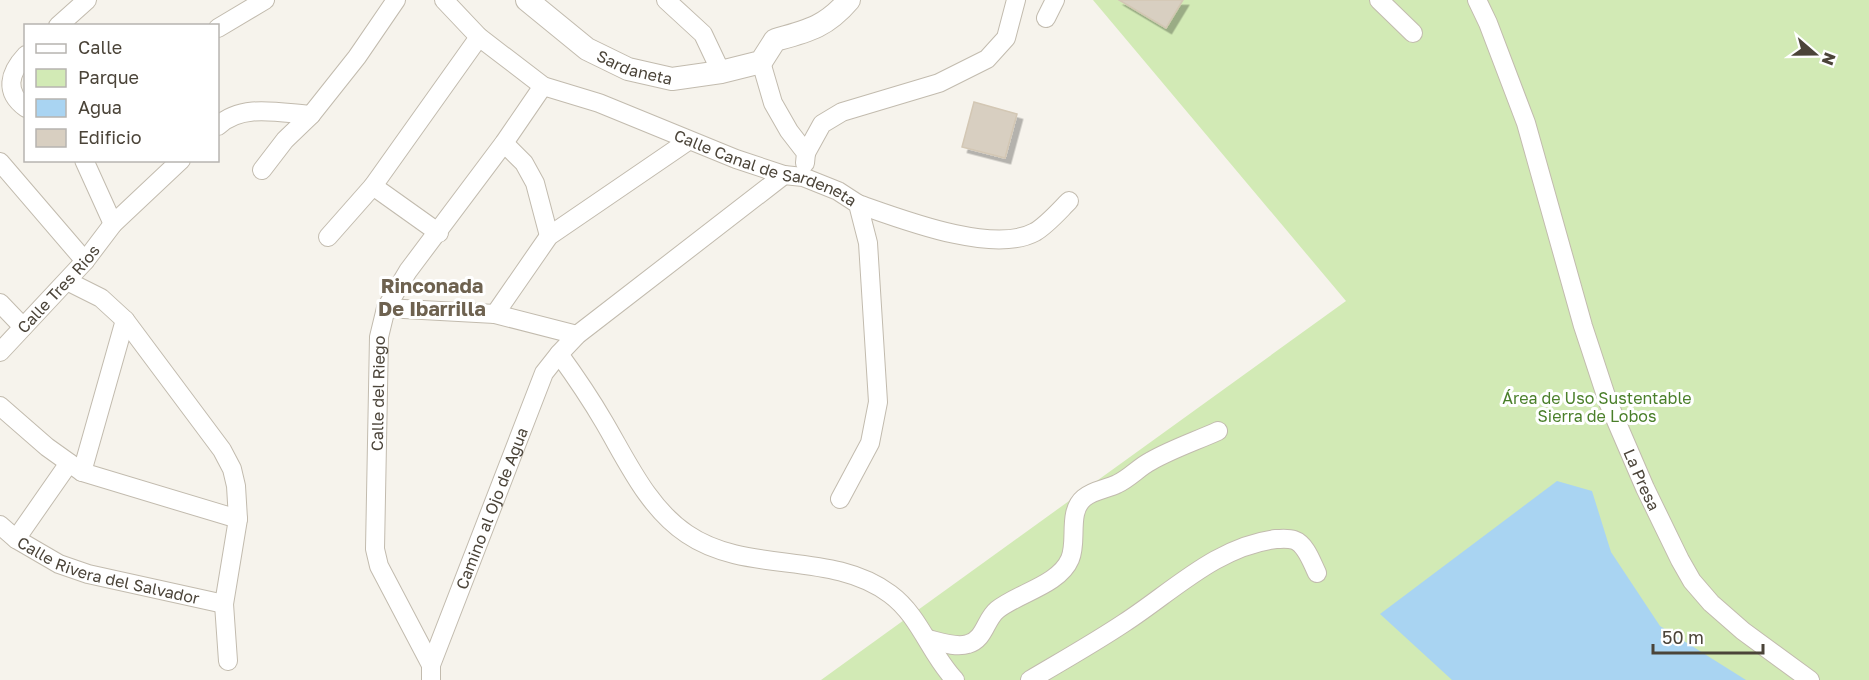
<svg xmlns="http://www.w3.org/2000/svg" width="1869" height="680" font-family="'Golos Text',sans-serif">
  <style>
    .green { fill: #d2eab5 }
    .water { fill: #a9d4f2 }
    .building { fill: #d8cfc1; stroke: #d3c7b4; stroke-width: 1.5; filter: url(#shadow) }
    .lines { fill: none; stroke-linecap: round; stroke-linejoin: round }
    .minor-casing { stroke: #c2bbae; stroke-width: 20 }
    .tertiary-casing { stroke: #c2bbae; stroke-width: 24 }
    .minor { stroke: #fff; stroke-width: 18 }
    .tertiary { stroke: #fff; stroke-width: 22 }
    .labels { text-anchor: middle; stroke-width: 6; stroke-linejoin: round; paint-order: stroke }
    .street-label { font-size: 16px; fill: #4b4439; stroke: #fff }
    .park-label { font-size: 16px; fill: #4a7f2a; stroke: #fff }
    .quarter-label { font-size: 20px; font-weight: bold; fill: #6e6250; stroke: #fff }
  </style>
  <defs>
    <filter id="shadow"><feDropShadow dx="5.5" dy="5.5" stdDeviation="0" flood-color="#0004"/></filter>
  </defs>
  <rect width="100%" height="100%" fill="#f6f3ec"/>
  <!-- green -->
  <path class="green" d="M 1093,0 L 1869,0 L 1869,680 L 821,680 L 1346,301 Z"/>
  <!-- water -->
  <path class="water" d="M 1557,481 L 1592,491 L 1611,552 L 1660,626 L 1746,680 L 1452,680 L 1380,614 Z"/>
  <!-- building -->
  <path class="building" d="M 1119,0 L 1183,0 L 1166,28 Z
    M 974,102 L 1017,114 L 1005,158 L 962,147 Z"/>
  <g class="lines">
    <!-- minor casing -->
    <g class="minor-casing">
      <g id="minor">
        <path id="s1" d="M 444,0 L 479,37 L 543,86 L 599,103 L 736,159 L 784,175 L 803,177 L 838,191 L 858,204 L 868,243 L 878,402 L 870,443 L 840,499"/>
        <path d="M 666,0 L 703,34 L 721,72"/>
        <path d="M 1379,0 L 1413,33"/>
        <path id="s2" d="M 1477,0 L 1488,23 L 1526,123 L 1583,326 L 1608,402 L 1645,488 L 1680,560 L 1692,581 L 1711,603 L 1743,631 L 1810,680"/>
        <path d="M 1046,18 L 1055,0"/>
        <path d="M 58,26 L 87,0"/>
        <path d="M 218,28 L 265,0"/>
        <path d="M 26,55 C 9,73 4,92 26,108"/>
        <path d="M 761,62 L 773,103 L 789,131 L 806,153 L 805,163"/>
        <path d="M 218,126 C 242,103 280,113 311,115"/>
        <path d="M 504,143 L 524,163 L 535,183 L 549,236"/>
        <path d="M 806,153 L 822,124 L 842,112 L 939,83 L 987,59 L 1006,38 L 1016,0"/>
        <path d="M 84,160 L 113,224"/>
        <path d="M 0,162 L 85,261"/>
        <path d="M 262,170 L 285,140 L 311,115 L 357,57 L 396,0"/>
        <path d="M 373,186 L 439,233"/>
        <path d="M 858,204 C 901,219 993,255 1035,232 C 1047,225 1059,211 1069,201"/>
        <path d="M 328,237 L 373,186 L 479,37"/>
        <path d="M 67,281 L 101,298 L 125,320 L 222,450 L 232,469 L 236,486 L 238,519 L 224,604 L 228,661"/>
        <path d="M 0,303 L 23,327"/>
        <path d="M 386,308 L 495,314 L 577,335"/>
        <path d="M 495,314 L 549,236 L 688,141"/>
        <path id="s3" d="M 0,352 L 85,261 L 113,224 L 181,160"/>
        <path d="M 559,354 C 575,376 590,398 604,422 C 627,461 648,508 687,534 C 747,575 831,550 890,594 C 920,616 930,654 955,680"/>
        <path d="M 0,406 L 47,447 L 82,472 L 238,519"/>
        <path d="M 82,472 L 125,320"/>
        <path id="s4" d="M 0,525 L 16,539 L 59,564 L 88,574 L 224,604"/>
        <path d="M 16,539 L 69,463"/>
        <path d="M 928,639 C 940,642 956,648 968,644 C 985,639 985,620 997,610 C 1018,593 1059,585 1070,559 C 1078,541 1067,512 1084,498 C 1093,490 1107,489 1117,484 C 1130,478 1139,467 1151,461 C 1172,449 1196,441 1218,431"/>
        <path id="s5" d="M 431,665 L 379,566 L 375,549 L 379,337 L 386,308 L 408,271 L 504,143 L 543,86"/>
        <path id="s6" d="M 431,680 L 431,665 L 544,373 L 559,354 L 577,335 L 784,175"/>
        <path d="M 1030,680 C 1062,661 1094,643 1124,623 C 1172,592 1217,546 1276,539 C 1281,539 1288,538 1294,540 C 1306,544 1312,563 1317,573"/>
      </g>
    </g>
    <!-- tertiary casing -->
    <g class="tertiary-casing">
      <g id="tertiary">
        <path id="s7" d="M 527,0 L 587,49 L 628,69 L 672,79 L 721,72 L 761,62 L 775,40 C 808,31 826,27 849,0"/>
      </g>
    </g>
    <!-- minor -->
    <use href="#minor" class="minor"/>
    <!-- tertiary -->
    <use href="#tertiary" class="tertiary"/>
  </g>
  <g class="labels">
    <!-- street labels -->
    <g class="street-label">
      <text dy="6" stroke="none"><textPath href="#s7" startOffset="129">Sardaneta</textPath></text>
      <text dy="6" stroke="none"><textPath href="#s1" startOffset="369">Calle Canal de Sardeneta</textPath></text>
      <text dy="6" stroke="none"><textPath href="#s3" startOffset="86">Calle Tres Rios</textPath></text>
      <text dy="6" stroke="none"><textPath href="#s5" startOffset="285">Calle del Riego</textPath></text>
      <text dy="6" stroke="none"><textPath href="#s2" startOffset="508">La Presa</textPath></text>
      <text dy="6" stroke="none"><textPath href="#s6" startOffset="183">Camino al Ojo de Agua</textPath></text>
      <text dy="6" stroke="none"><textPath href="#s4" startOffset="120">Calle Rivera del Salvador</textPath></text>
    </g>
    <!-- park labels -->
    <g class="park-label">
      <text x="1597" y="404">Área de Uso Sustentable<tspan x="1597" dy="18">Sierra de Lobos</tspan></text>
    </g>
    <!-- quarter labels -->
    <g class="quarter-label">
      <text x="432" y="293">Rinconada<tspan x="432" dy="23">De Ibarrilla</tspan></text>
    </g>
  </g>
  <!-- legend -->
  <rect x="24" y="24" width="195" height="138" fill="#ffffff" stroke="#b7b4b0" stroke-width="1.5"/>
  <rect x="36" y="44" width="30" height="9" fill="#ffffff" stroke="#b7b4b0" stroke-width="1.5"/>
  <text x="78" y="54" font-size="18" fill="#4b4439">Calle</text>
  <rect x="36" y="69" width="30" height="18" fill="#d2eab5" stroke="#b7b4b0" stroke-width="1.5"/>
  <text x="78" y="84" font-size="18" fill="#4b4439">Parque</text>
  <rect x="36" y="99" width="30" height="18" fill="#a9d4f2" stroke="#b7b4b0" stroke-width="1.5"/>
  <text x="78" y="114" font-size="18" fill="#4b4439">Agua</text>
  <rect x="36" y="129" width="30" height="18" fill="#d8cfc1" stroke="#b7b4b0" stroke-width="1.5"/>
  <text x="78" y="144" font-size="18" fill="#4b4439">Edificio</text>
  <!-- north arrow -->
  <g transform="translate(1815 54) rotate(110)" stroke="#ffffff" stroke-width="4.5" paint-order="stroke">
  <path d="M0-4.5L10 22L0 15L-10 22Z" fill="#4b4439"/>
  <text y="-9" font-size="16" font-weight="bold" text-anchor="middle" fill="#4b4439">N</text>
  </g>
  <!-- scale -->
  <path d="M1653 644v9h110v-9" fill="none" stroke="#4b4439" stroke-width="3"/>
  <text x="1662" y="644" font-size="18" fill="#4b4439" stroke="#ffffff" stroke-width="4.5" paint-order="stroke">50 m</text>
</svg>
